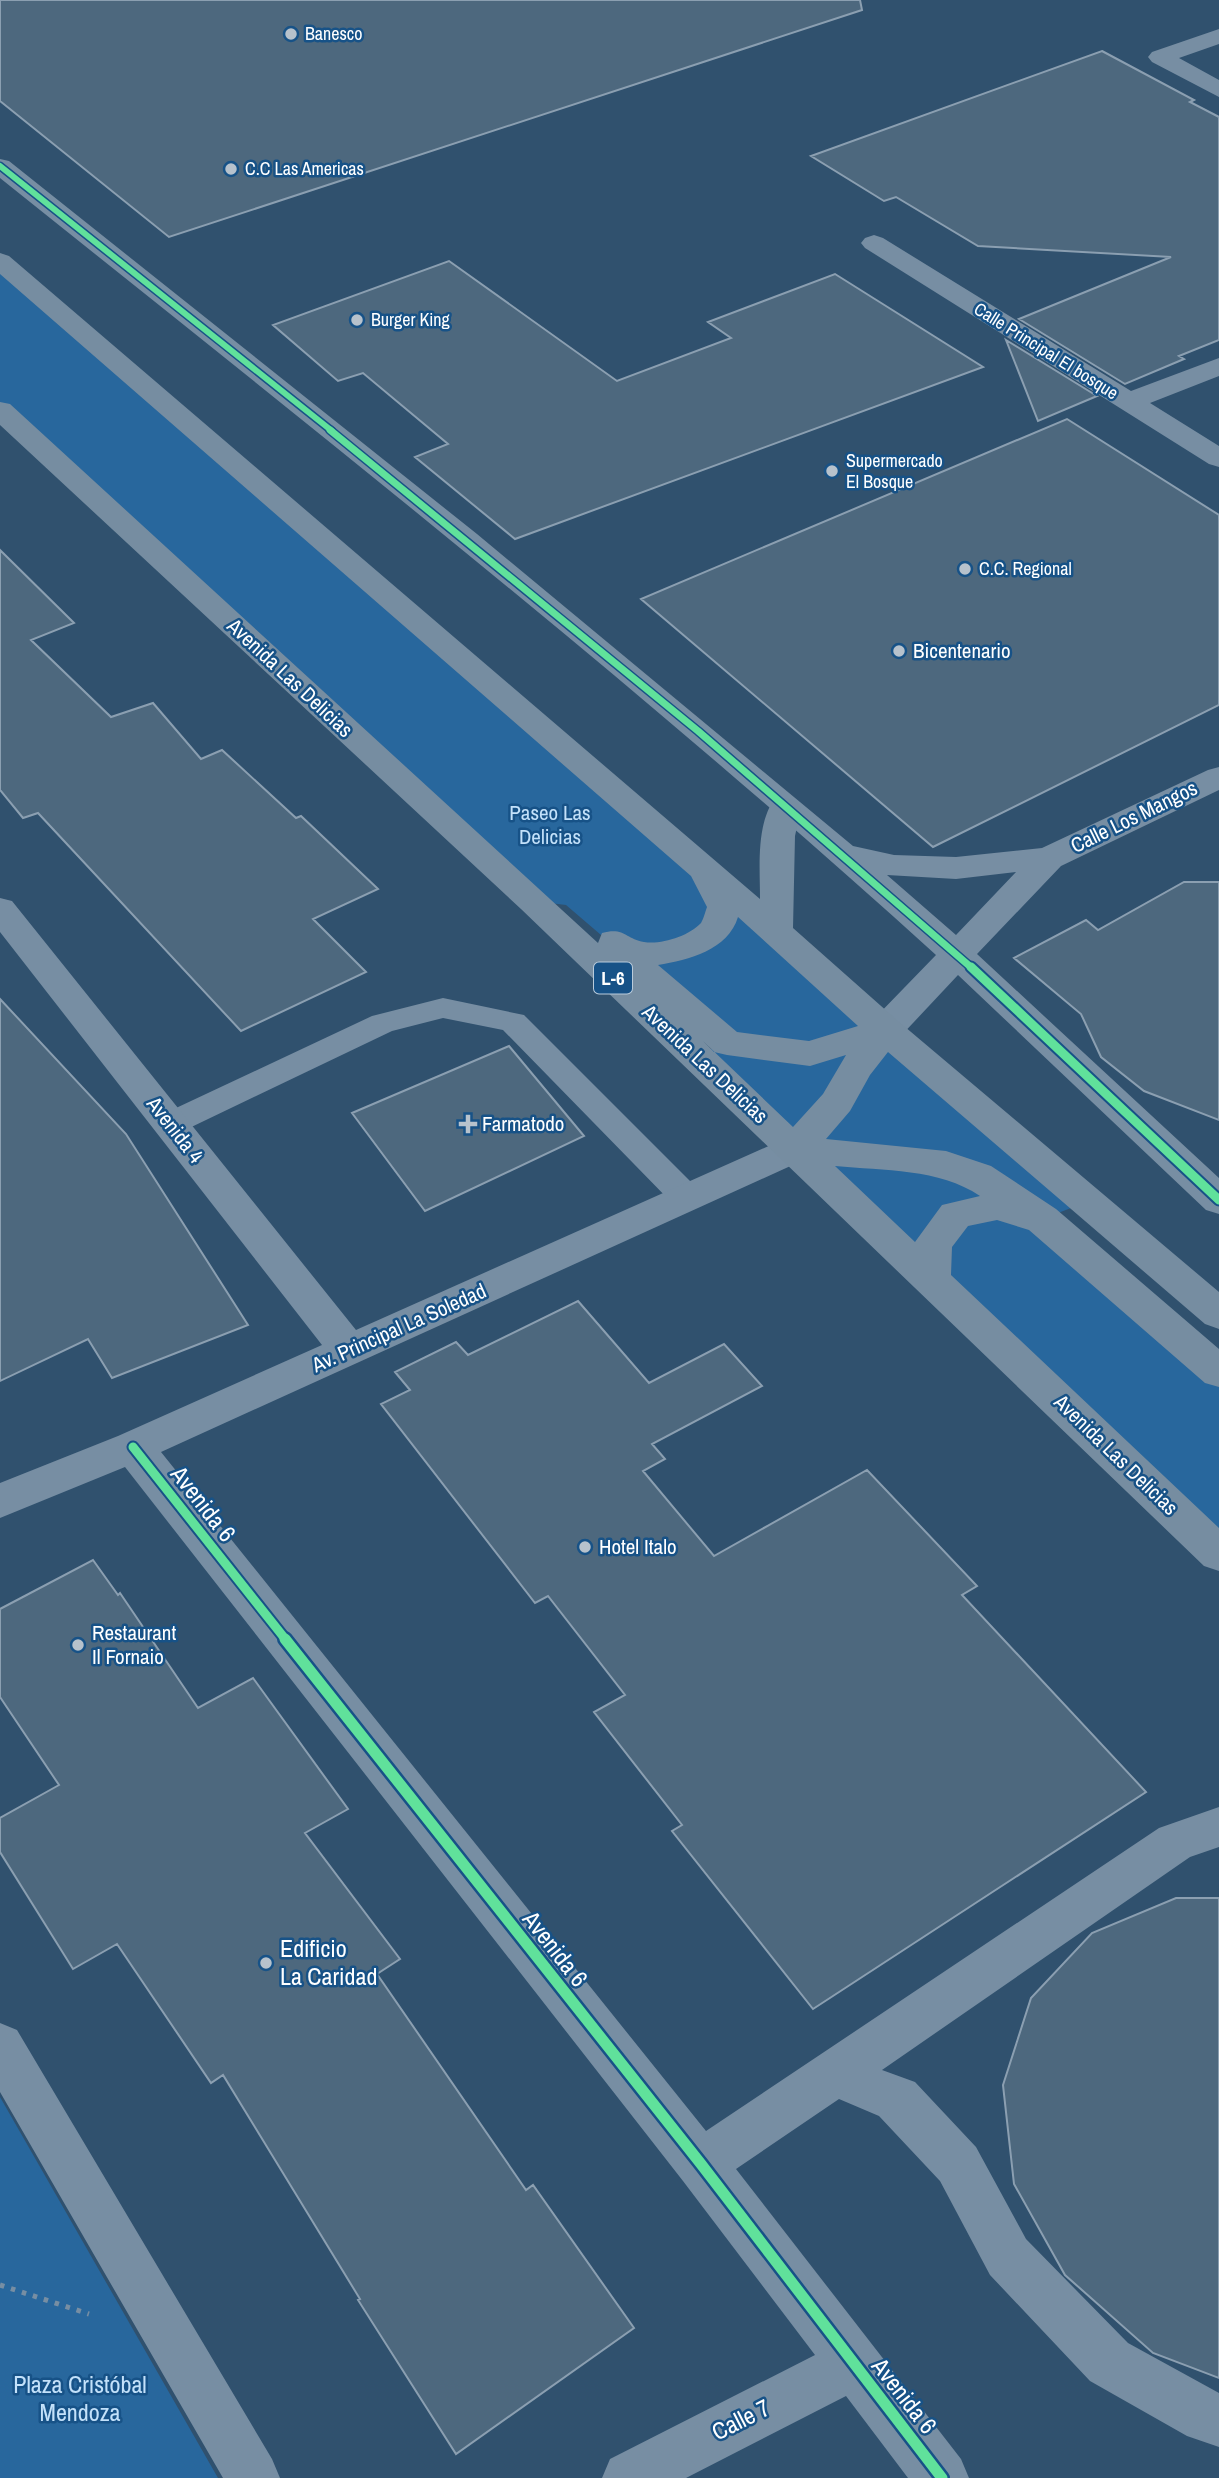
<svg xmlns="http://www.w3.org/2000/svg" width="1219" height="2478" font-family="'Archivo Narrow',sans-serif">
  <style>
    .green { fill: #28679d }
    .building { fill: #4d687e; stroke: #8b9fb1; stroke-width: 2 }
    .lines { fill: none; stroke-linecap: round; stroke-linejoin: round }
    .path { stroke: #778ea3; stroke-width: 5; stroke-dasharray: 4.5 7; stroke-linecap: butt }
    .service { fill: #778ea3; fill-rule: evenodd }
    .minor { fill: #778ea3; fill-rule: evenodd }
    .primary { fill: #768da1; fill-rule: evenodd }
    .cycleway-far3-casing { stroke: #175287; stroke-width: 9 }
    .cycleway-far2-casing { stroke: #175287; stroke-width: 10 }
    .cycleway-far1-casing { stroke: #175287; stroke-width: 13 }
    .cycleway-casing { stroke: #175287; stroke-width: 16 }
    .cycleway-far3 { stroke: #60e19b; stroke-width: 6 }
    .cycleway-far2 { stroke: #60e19b; stroke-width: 7 }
    .cycleway-far1 { stroke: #60e19b; stroke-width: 9 }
    .cycleway { stroke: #60e19b; stroke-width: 11 }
    .poi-dot { fill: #b7c2cc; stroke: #175287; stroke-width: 2.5 }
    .labels { text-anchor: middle; stroke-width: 5; stroke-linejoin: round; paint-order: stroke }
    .far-poi-label { font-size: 18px; fill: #fff; stroke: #175287; text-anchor: start }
    .far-street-label { font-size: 18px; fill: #fff; stroke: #175287 }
    .shield { fill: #175287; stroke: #b9cbdb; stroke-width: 2 }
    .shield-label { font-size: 19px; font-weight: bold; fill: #fff }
    .poi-label { font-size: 21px; fill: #fff; stroke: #175287; text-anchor: start }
    .street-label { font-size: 21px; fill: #fff; stroke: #175287 }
    .park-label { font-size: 21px; fill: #c3e1fa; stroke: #175287 }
    .near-street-label { font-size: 24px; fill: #fff; stroke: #175287 }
    .near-poi-label { font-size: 24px; fill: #fff; stroke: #175287; text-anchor: start }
    .near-park-label { font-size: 24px; fill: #c3e1fa; stroke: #175287 }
  </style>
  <rect width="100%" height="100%" fill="#30516e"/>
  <!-- green -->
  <path class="green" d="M 0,266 L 1087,1202 L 1042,1219 L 1219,1372 L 1219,1554 L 697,1056 L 726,1042 L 566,905 L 533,901 L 0,406 Z
    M 0,2097 L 218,2478 L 0,2478 Z"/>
  <!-- building -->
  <path class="building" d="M 0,0 L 860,0 L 862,10 L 169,237 L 0,101 Z
    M 1102,51 L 1194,100 L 1190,102 L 1219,117 L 1219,340 L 1179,356 L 1184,359 L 1125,384 L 1019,319 L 1171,257 L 978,246 L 896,197 L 884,201 L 811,156 Z
    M 449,261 L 617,381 L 731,338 L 708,322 L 835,274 L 983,367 L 515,539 L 415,457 L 448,444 L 363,373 L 338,381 L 273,325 Z
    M 1006,340 L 1097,396 L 1038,421 Z
    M 1067,419 L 1219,515 L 1219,705 L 933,847 L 641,599 Z
    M 0,550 L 74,623 L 31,640 L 111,717 L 153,703 L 201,759 L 222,750 L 296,818 L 301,816 L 378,889 L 313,919 L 366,972 L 241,1031 L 38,813 L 23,818 L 0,790 Z
    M 1184,882 L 1219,882 L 1219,1120 L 1144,1091 L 1101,1057 L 1081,1014 L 1014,958 L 1086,920 L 1098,930 Z
    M 0,999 L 126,1134 L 248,1325 L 112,1378 L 88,1339 L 0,1381 Z
    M 509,1046 L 584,1136 L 425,1211 L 352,1113 Z
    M 578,1301 L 649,1383 L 724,1344 L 762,1386 L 652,1444 L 665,1459 L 643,1471 L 714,1556 L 867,1470 L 977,1586 L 962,1595 L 1146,1792 L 813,2009 L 672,1831 L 682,1825 L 594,1712 L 625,1695 L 548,1596 L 535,1603 L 381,1404 L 410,1390 L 395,1372 L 456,1342 L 468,1355 Z
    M 93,1560 L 118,1595 L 120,1593 L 198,1708 L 253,1678 L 348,1809 L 305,1833 L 400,1959 L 377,1974 L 526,2190 L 533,2185 L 634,2328 L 456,2454 L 358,2300 L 360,2299 L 223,2075 L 211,2083 L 117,1944 L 73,1969 L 0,1852 L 0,1818 L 59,1785 L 0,1697 L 0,1609 Z
    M 1176,1898 L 1219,1898 L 1219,2378 L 1153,2353 L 1065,2275 L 1014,2184 L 1003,2085 L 1031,1998 L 1092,1933 Z"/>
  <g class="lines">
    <!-- path -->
    <path class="path" d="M 0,2285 L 89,2314"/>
    <!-- service -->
    <path class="service" d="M 443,998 L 524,1015 L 699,1190 L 703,1198 L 699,1206 L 687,1210 L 675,1206 L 503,1030 L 443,1018 L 392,1031 L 181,1132 L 170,1135 L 159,1132 L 154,1124 L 159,1116 L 372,1016 Z"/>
    <!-- minor -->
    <path class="minor" d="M 1219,29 L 1219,44 L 1179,58 L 1219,80 L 1219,97 L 1152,62 L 1148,57 L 1152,52 Z
      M 0,159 L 9,161 L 477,534 L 853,846 L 894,855 L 956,857 L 1042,848 L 1208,770 L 1219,767 L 1219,790 L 1061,866 L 977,954 L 1219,1178 L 1219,1214 L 1206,1210 L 958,975 L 898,1039 L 885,1042 L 872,1039 L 867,1030 L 872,1021 L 936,955 C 636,683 316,431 0,178 ZM 1016,872 L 956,935 L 887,875 L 956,879 Z
      M 874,235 L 883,238 L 1131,391 L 1219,358 L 1219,376 L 1150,403 L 1219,446 L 1219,467 L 1209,464 L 865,248 L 861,243 L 865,238 Z
      M 0,898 L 12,901 L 356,1330 L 782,1140 L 795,1136 L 808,1140 L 814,1149 L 808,1158 L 161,1452 L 706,2131 L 1159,1828 L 1219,1807 L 1219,1847 L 1190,1857 L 882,2070 L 915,2082 L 976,2147 L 1026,2239 L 1128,2343 L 1219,2393 L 1219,2447 L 1187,2436 L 1090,2381 L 990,2275 L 940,2181 L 879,2116 L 839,2099 L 736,2169 L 961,2459 L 969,2478 L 908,2478 L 846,2396 L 686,2478 L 602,2478 L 610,2459 L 815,2355 L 683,2181 L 125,1467 L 0,1518 L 0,1483 L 118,1436 L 322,1345 L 0,932 Z
      M 0,2023 L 17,2030 L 272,2459 L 280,2478 L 223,2478 L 0,2092 Z"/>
    <!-- primary -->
    <path class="primary" d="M 0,253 L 9,256 L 760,899 C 760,868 756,828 773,801 L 785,798 L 797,801 L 801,808 L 795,836 L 793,928 L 898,1021 L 1219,1292 L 1219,1329 L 1205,1324 L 888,1052 L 870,1075 L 850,1111 L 826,1139 L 946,1151 L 991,1166 L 1056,1209 L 1219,1349 L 1219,1387 L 1205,1383 L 1029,1230 L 997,1220 L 968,1226 L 952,1247 L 951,1275 L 1219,1528 L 1219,1571 L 1204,1566 L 521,909 L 0,425 L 0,402 L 10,404 L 598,943 L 602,933 C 625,927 625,939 644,942 C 661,945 689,936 701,923 C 704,918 705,912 707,907 L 691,876 L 0,274 ZM 738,917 L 858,1026 L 809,1041 L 737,1032 L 658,965 C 689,960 728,950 738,917 ZM 703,1041 L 714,1052 L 727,1055 L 810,1066 L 846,1055 L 823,1094 L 793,1127 ZM 835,1166 C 884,1171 939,1168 980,1196 L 942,1205 L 915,1242 Z"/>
    <!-- cycleway-far3 casing -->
    <g class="cycleway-far3-casing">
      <path id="cycleway-far3" d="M 0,166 L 332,431"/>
    </g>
    <!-- cycleway-far2 casing -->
    <g class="cycleway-far2-casing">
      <path id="cycleway-far2" d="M 330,430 L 698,731 L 973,969"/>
    </g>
    <!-- cycleway-far1 casing -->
    <g class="cycleway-far1-casing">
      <path id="cycleway-far1" d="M 971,967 L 1219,1200
        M 133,1447 L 286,1640"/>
    </g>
    <!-- cycleway casing -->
    <g class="cycleway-casing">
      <path id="cycleway" d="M 285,1639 L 701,2164 L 942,2478"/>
    </g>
    <!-- cycleway-far3 -->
    <use href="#cycleway-far3" class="cycleway-far3"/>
    <!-- cycleway-far2 -->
    <use href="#cycleway-far2" class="cycleway-far2"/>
    <!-- cycleway-far1 -->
    <use href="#cycleway-far1" class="cycleway-far1"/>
    <!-- cycleway -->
    <use href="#cycleway" class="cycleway"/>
  </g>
  <!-- markers -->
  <g class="poi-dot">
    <circle cx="291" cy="34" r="7"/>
    <circle cx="231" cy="169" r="7"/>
    <circle cx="357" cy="320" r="7"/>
    <circle cx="832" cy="471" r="7"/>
    <circle cx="965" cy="569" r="7"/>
    <circle cx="899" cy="651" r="7"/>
    <path d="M464.5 1113.5h7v7h7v7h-7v7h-7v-7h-7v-7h7z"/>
    <circle cx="585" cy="1547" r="7"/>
    <circle cx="78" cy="1645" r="7"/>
    <circle cx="266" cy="1963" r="7"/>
  </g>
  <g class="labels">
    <!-- far-poi labels -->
    <g class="far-poi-label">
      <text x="305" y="40">Banesco</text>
      <text x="245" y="175">C.C Las Americas</text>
      <text x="371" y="326">Burger King</text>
      <text x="846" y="467">Supermercado<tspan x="846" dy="21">El Bosque</tspan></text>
      <text x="979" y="575">C.C. Regional</text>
    </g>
    <!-- far-street labels -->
    <g class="far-street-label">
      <text transform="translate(1046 351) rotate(32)" y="6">Calle Principal El bosque</text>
    </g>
    <!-- shield labels -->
    <rect class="shield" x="594" y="962.5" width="38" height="31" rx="5"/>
    <g class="shield-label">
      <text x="613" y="985">L-6</text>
    </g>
    <!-- poi labels -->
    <g class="poi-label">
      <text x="913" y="658">Bicentenario</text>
      <text x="482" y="1131">Farmatodo</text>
      <text x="599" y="1554">Hotel Italo</text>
      <text x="92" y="1640">Restaurant<tspan x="92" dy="24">Il Fornaio</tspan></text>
    </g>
    <!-- street labels -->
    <g class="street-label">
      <text transform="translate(290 678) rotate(43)" y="7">Avenida Las Delicias</text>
      <text transform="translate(1134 817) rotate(-26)" y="7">Calle Los Mangos</text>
      <text transform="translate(705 1064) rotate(43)" y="7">Avenida Las Delicias</text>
      <text transform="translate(175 1130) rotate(52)" y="7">Avenida 4</text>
      <text transform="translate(399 1328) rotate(-24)" y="7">Av. Principal La Soledad</text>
      <text transform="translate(1116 1455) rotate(44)" y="7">Avenida Las Delicias</text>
    </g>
    <!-- park labels -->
    <g class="park-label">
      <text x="550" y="820">Paseo Las<tspan x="550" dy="24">Delicias</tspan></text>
    </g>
    <!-- near-street labels -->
    <g class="near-street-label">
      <text transform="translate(203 1504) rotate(52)" y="8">Avenida 6</text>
      <text transform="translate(555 1949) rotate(52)" y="8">Avenida 6</text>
      <text transform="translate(904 2396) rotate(52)" y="8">Avenida 6</text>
      <text transform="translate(741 2420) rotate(-27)" y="8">Calle 7</text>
    </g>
    <!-- near-poi labels -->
    <g class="near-poi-label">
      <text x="280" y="1957">Edificio<tspan x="280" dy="28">La Caridad</tspan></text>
    </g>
    <!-- near-park labels -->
    <g class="near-park-label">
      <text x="80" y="2393">Plaza Cristóbal<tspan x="80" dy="28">Mendoza</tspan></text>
    </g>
  </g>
</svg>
